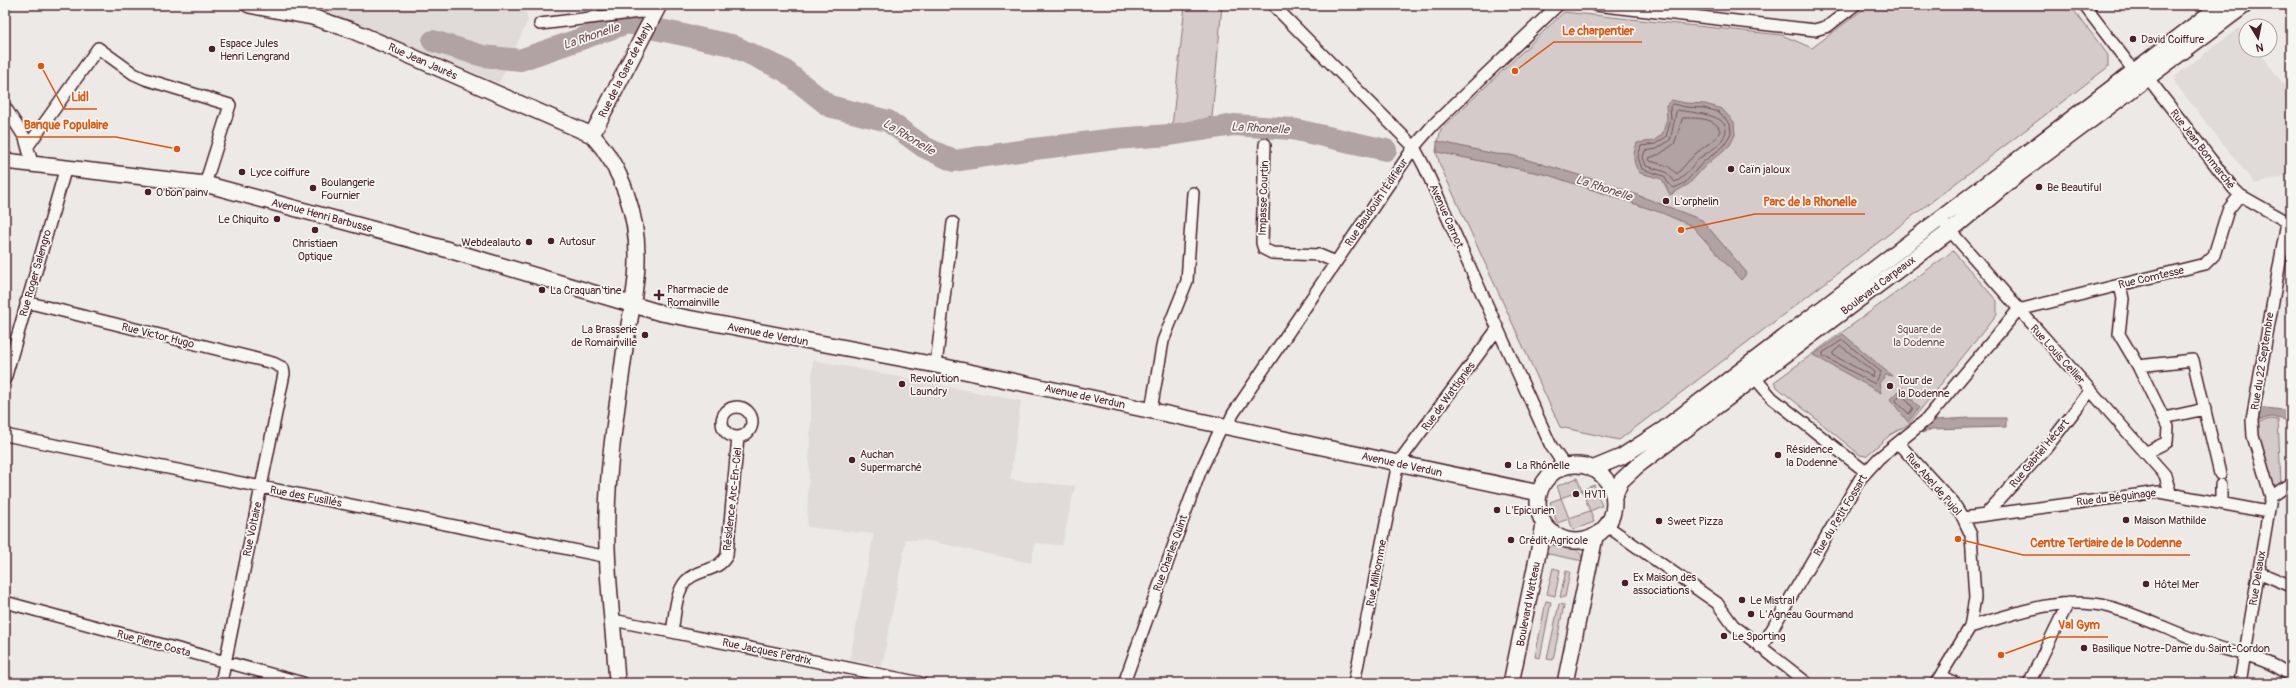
<svg xmlns="http://www.w3.org/2000/svg" width="2296" height="688" font-family="Pangolin,sans-serif">
  <style>
    .built { fill: #e0dad8 }
    .green { fill: #d4cbca; stroke: #8f757a; fill-rule: evenodd }
    .water { fill: #b1a2a3; stroke: #886e73 }
    .lines { fill: none; stroke-linecap: round; stroke-linejoin: round }
    .shore { stroke: #73535b; stroke-width: 1 }
    .river { stroke: #b1a2a3; stroke-width: 22 }
    .street-casing { stroke: #4a1f2b; stroke-width: 14 }
    .secondary-casing { stroke: #4a1f2b; stroke-width: 18 }
    .street { stroke: #f6f6f2; stroke-width: 11 }
    .secondary { stroke: #f6f6f2; stroke-width: 15 }
    .poi-dot { fill: #4a1f2b; stroke: #f6f6f2; stroke-width: 1.5 }
    .labels { text-anchor: middle; stroke-width: 3.5; stroke-linejoin: round; paint-order: stroke }
    .poi-label { font-size: 11px; fill: #4a1f2b; stroke: #f6f6f2; text-anchor: start }
    .street-label { font-size: 11px; fill: #4a1f2b; stroke: #f6f6f2 }
    .park-label { font-size: 11px; fill: #6c4a53; stroke: #f6f6f2 }
    .water-label { font-size: 12px; font-style: italic; fill: #6e4d55; stroke: #f6f6f2 }
    .leader { fill: none; stroke: #e0560e; stroke-width: 1.5 }
    .callout-dot { fill: #e0560e; stroke: #f6f6f2; stroke-width: 1.5 }
    .callout-label { font-size: 12px; text-anchor: middle; font-weight: bold; fill: #e0560e; stroke: #f6f6f2; stroke-width: 3.5; stroke-linejoin: round; paint-order: stroke }
  </style>
  <rect width="100%" height="100%" fill="#ece9e6"/>
  <filter id="ink" filterUnits="userSpaceOnUse"><feTurbulence type="fractalNoise" baseFrequency=".025" numOctaves="2"/><feDisplacementMap in="SourceGraphic" scale="8" xChannelSelector="R" yChannelSelector="G"/><feConvolveMatrix kernelMatrix="1 2 1 2 8 2 1 2 1" color-interpolation-filters="sRGB"/></filter>
  <g filter="url(#ink)">
    <!-- built -->
    <path class="built" d="M 308,5 L 523,5 L 528,20 L 499,83 Z
      M 2239,28 L 2246,36 L 2246,50 L 2257,50 L 2291,94 L 2291,174 L 2255,184 L 2175,83 L 2176,76 Z
      M 813,360 L 1021,401 L 1010,480 L 1075,486 L 1062,545 L 1035,543 L 1031,563 L 930,541 L 906,539 L 882,666 L 850,659 L 874,534 L 807,527 Z"/>
    <!-- green -->
    <path class="green" d="M 1185,5 L 1222,5 L 1212,117 L 1172,127 Z
      M 1869,5 L 2070,5 L 2108,55 L 2108,67 L 1619,440 L 1560,427 L 1440,165 L 1436,151 L 1441,129 L 1564,12 L 1782,35 L 1812,48 Z
      M 1953,251 L 1997,301 L 1997,314 L 1909,424 L 1890,435 L 1866,456 L 1860,455 L 1777,387 L 1774,382 Z
      M 2270,419 L 2278,420 L 2281,484 L 2272,490 L 2255,428 L 2256,423 Z
      M 1577,478 L 1582,490 L 1594,485 L 1602,506 L 1590,511 L 1594,522 L 1573,530 L 1569,519 L 1557,523 L 1550,502 L 1561,498 L 1557,486 ZM 1582,490 L 1590,511 L 1569,518 L 1561,498 Z
      M 1554,545 C 1566,545 1581,547 1583,561 L 1544,553 L 1549,546 Z
      M 1553,568 L 1560,570 L 1555,596 L 1547,594 Z
      M 1566,571 L 1570,572 L 1565,597 L 1560,597 Z
      M 1546,601 L 1551,602 L 1540,658 L 1535,657 Z
      M 1559,604 L 1564,605 L 1553,660 L 1547,659 Z"/>
    <!-- water -->
    <path class="water" d="M 1672,100 L 1685,103 L 1705,104 L 1722,109 L 1734,122 L 1735,135 L 1730,145 L 1706,165 L 1689,184 L 1670,195 L 1662,179 L 1640,173 C 1632,164 1633,153 1637,143 L 1653,141 L 1662,135 L 1667,119 L 1666,105 Z
      M 1437,141 L 1495,154 L 1511,155 L 1609,184 L 1702,220 L 1747,273 L 1741,280 L 1692,226 L 1662,213 L 1548,175 L 1437,152 Z
      M 1843,334 L 1892,376 L 1886,375 L 1879,383 L 1881,393 L 1813,355 Z
      M 1902,387 L 1919,408 L 1908,422 L 1890,399 Z
      M 2258,407 L 2291,411 L 2291,421 L 2271,417 L 2259,420 Z
      M 1970,418 L 2006,418 L 2006,427 L 1932,429 L 1922,433 L 1935,420 Z"/>
    <g class="lines">
      <!-- shore -->
      <path class="shore" d="M 1673,104 L 1685,107 L 1704,108 L 1719,112 L 1730,124 L 1731,133 L 1724,146 L 1703,162 L 1685,183 L 1674,188 L 1668,183 L 1664,176 L 1642,169 L 1638,157 L 1641,146 L 1655,144 L 1666,137 L 1671,119 L 1670,107 Z
        M 1677,110 C 1690,113 1740,113 1722,140 C 1718,147 1708,152 1701,157 C 1691,165 1687,177 1675,182 L 1666,172 L 1646,166 L 1643,157 L 1645,151 L 1657,149 L 1670,140 Z
        M 1683,118 C 1694,118 1717,117 1720,131 L 1716,138 L 1695,154 L 1677,174 L 1668,166 L 1650,161 L 1649,158 L 1660,154 L 1674,144 Z
        M 1843,340 L 1881,372 L 1875,384 L 1823,356 L 1823,353 Z
        M 1841,346 L 1874,372 L 1873,377 L 1833,355 L 1833,353 Z
        M 1900,395 L 1903,395 L 1913,408 L 1909,414 L 1896,401 Z"/>
      <!-- river -->
      <path class="river" d="M 433,41 L 483,56 L 520,60 L 627,23 L 731,45 L 784,70 L 829,106 L 888,121 L 924,147 L 954,161 L 1026,150 L 1115,139 L 1170,135 L 1234,125 L 1292,129 L 1386,150"/>
      <!-- street casing -->
      <g class="street-casing">
        <path id="street" d="M 1273,5 L 1414,147 L 1425,168 L 1551,446 L 1565,466
          M 1595,5 L 1815,30 L 1828,26 L 1855,5
          M 2084,5 L 2134,71 L 2148,78 L 2233,188 L 2240,195 L 2291,224
          M 540,24 L 640,12 L 655,13
          M 5,107 L 25,138 L 32,163
          M 1265,144 L 1262,243 L 1264,249 L 1272,253 L 1319,255 L 1336,262
          M 28,146 L 98,48 L 134,74 L 145,79 L 230,105 L 205,184
          M 1946,226 L 2165,475 L 2170,492
          M 2120,285 L 2123,299 L 2119,334 L 2138,366 L 2168,427 L 2167,442 L 2145,453
          M 26,302 L 273,363 L 283,368 L 284,374 L 221,683
          M 936,365 L 953,223
          M 2138,366 L 2193,360 L 2220,474
          M 1755,378 L 1772,398 L 1866,472
          M 5,379 L 66,167
          M722 422a15 15 0 1 1 30 0a15 15 0 1 1-30 0Z
          M 1151,410 L 1163,341 L 1187,281 L 1193,193
          M 2164,418 L 2205,409
          M 1227,427 L 1233,414 L 1414,147 L 1433,125 L 1558,5
          M 5,435 L 608,557
          M 1898,443 L 1954,504 L 1963,518 L 1971,535 L 1975,598 L 1970,627 L 1936,683
          M 2221,485 L 2221,502
          M 2271,497 L 2253,436 L 2252,420 L 2287,222
          M 1986,514 L 2047,447 L 2090,391
          M 1963,518 L 2159,492 L 2268,512
          M 1607,526 L 1717,603 L 1733,625 L 1807,683
          M 2258,572 L 2291,586
          M 5,602 L 303,683
          M 613,620 L 921,683
          M 1970,627 C 2016,613 2062,595 2110,607 C 2142,616 2172,632 2204,643 C 2233,653 2265,656 2291,676
          M 672,632 C 675,617 675,593 686,581 C 698,568 718,573 727,555 L 738,437
          M 1761,648 L 1860,479 L 1879,458 L 1926,420 L 2018,310 L 2205,264 L 2214,255 L 2228,210 L 2240,195
          M 1941,675 L 1955,683
          M 1124,683 L 1200,472 L 1222,426
          M 1354,683 L 1398,463 L 1498,328
          M 2029,683 L 2068,603
          M 2240,683 L 2271,497 L 2291,483"/>
      </g>
      <!-- secondary casing -->
      <g class="secondary-casing">
        <path id="secondary" d="M 249,5 L 312,17 L 351,30 L 592,135 C 622,167 638,216 637,260 C 637,292 628,324 624,355 C 617,408 608,462 607,514 C 605,570 614,627 617,683
          M 592,135 L 659,5
          M 5,161 L 205,184 L 442,248 L 661,313 L 936,365 L 1539,493
          M1538 503a38 38 0 1 1 76 0a38 38 0 1 1-76 0Z
          M 1592,469 L 1621,457 L 1664,429 L 2221,5
          M 1614,497 L 1621,481 L 1637,466 L 1950,231 L 2016,176 L 2245,5
          M 1511,683 L 1544,525
          M 1565,683 L 1595,537"/>
      </g>
      <!-- street -->
      <use href="#street" class="street"/>
      <!-- secondary -->
      <use href="#secondary" class="secondary"/>
    </g>
  </g>
  <!-- markers -->
  <g class="poi-dot">
    <circle cx="2133" cy="39" r="4"/>
    <circle cx="212" cy="49" r="4"/>
    <circle cx="1731" cy="169" r="4"/>
    <circle cx="242" cy="172" r="4"/>
    <circle cx="2039" cy="187" r="4"/>
    <circle cx="313" cy="188" r="4"/>
    <circle cx="148" cy="192" r="4"/>
    <circle cx="1666" cy="201" r="4"/>
    <circle cx="277" cy="219" r="4"/>
    <circle cx="315" cy="230" r="4"/>
    <circle cx="551" cy="241" r="4"/>
    <circle cx="529" cy="242" r="4"/>
    <circle cx="542" cy="290" r="4"/>
    <path d="M657 289h4v4h4v4h-4v4h-4v-4h-4v-4h4z"/>
    <circle cx="645" cy="335" r="4"/>
    <circle cx="902" cy="384" r="4"/>
    <circle cx="1890" cy="386" r="4"/>
    <circle cx="1778" cy="455" r="4"/>
    <circle cx="852" cy="460" r="4"/>
    <circle cx="1508" cy="465" r="4"/>
    <circle cx="1576" cy="494" r="4"/>
    <circle cx="1497" cy="510" r="4"/>
    <circle cx="2126" cy="520" r="4"/>
    <circle cx="1659" cy="521" r="4"/>
    <circle cx="1511" cy="540" r="4"/>
    <circle cx="1625" cy="583" r="4"/>
    <circle cx="2146" cy="584" r="4"/>
    <circle cx="1742" cy="600" r="4"/>
    <circle cx="1751" cy="614" r="4"/>
    <circle cx="1724" cy="636" r="4"/>
    <circle cx="2084" cy="648" r="4"/>
  </g>
  <g class="labels">
    <!-- poi labels -->
    <g class="poi-label">
      <text x="2141" y="43">David Coiffure</text>
      <text x="220" y="47">Espace Jules<tspan x="220" dy="13">Henri Lengrand</tspan></text>
      <text x="1739" y="173">Caïn jaloux</text>
      <text x="250" y="176">Lyce coiffure</text>
      <text x="321" y="186">Boulangerie<tspan x="321" dy="13">Fournier</tspan></text>
      <text x="2047" y="191">Be Beautiful</text>
      <text x="156" y="196">O'bon painv</text>
      <text x="1674" y="205">L'orphelin</text>
      <text x="269" y="223" text-anchor="end">Le Chiquito</text>
      <text x="559" y="245">Autosur</text>
      <text x="521" y="246" text-anchor="end">Webdealauto</text>
      <text x="315" y="247" text-anchor="middle">Christiaen<tspan x="315" dy="13">Optique</tspan></text>
      <text x="667" y="293">Pharmacie de<tspan x="667" dy="13">Romainville</tspan></text>
      <text x="550" y="294">La Craquan'tine</text>
      <text x="637" y="333" text-anchor="end">La Brasserie<tspan x="637" dy="13">de Romainville</tspan></text>
      <text x="910" y="382">Revolution<tspan x="910" dy="13">Laundry</tspan></text>
      <text x="1898" y="384">Tour de<tspan x="1898" dy="13">la Dodenne</tspan></text>
      <text x="1786" y="453">Résidence<tspan x="1786" dy="13">la Dodenne</tspan></text>
      <text x="860" y="458">Auchan<tspan x="860" dy="13">Supermarché</tspan></text>
      <text x="1516" y="469">La Rhônelle</text>
      <text x="1584" y="498">HV11</text>
      <text x="1505" y="514">L'Epicurien</text>
      <text x="2134" y="524">Maison Mathilde</text>
      <text x="1667" y="525">Sweet Pizza</text>
      <text x="1519" y="544">Crédit Agricole</text>
      <text x="1633" y="581">Ex Maison des<tspan x="1633" dy="13">associations</tspan></text>
      <text x="2154" y="588">Hôtel Mer</text>
      <text x="1750" y="604">Le Mistral</text>
      <text x="1759" y="618">L'Agneau Gourmand</text>
      <text x="1732" y="640">Le Sporting</text>
      <text x="2092" y="652">Basilique Notre-Dame du Saint-Cordon</text>
    </g>
    <!-- street labels -->
    <g class="street-label">
      <text transform="translate(423 61) rotate(24)" y="4">Rue Jean Jaurès</text>
      <text transform="translate(625 70) rotate(-63)" y="4">Rue de la Gare de Marly</text>
      <text transform="translate(2203 149) rotate(52)" y="4">Rue Jean Bonmarché</text>
      <text transform="translate(1263 198) rotate(-88)" y="4">Impasse Courtin</text>
      <text transform="translate(1376 202) rotate(-56)" y="4">Rue Baudouin l'Édifieur</text>
      <text transform="translate(322 215) rotate(15)" y="4">Avenue Henri Barbusse</text>
      <text transform="translate(1447 216) rotate(66)" y="4">Avenue Carnot</text>
      <text transform="translate(35 273) rotate(-74)" y="4">Rue Roger Salengro</text>
      <text transform="translate(2151 277) rotate(-13)" y="4">Rue Comtesse</text>
      <text transform="translate(1878 285) rotate(-37)" y="4">Boulevard Carpeaux</text>
      <text transform="translate(768 334) rotate(11)" y="4">Avenue de Verdun</text>
      <text transform="translate(158 335) rotate(14)" y="4">Rue Victor Hugo</text>
      <text transform="translate(2058 354) rotate(48)" y="4">Rue Louis Cellier</text>
      <text transform="translate(2262 361) rotate(-81)" y="4">Rue du 22 Septembre</text>
      <text transform="translate(1085 396) rotate(12)" y="4">Avenue de Verdun</text>
      <text transform="translate(1448 396) rotate(-54)" y="4">Rue de Wattignies</text>
      <text transform="translate(2039 453) rotate(-50)" y="4">Rue Gabriel Hécart</text>
      <text transform="translate(1402 464) rotate(12)" y="4">Avenue de Verdun</text>
      <text transform="translate(1934 484) rotate(49)" y="4">Rue Abel de Pujol</text>
      <text transform="translate(306 496) rotate(11)" y="4">Rue des Fusillés</text>
      <text transform="translate(2116 497) rotate(-7)" y="4">Rue du Béguinage</text>
      <text transform="translate(732 499) rotate(-84)" y="4">Résidence Arc-En-Ciel</text>
      <text transform="translate(1840 515) rotate(-59)" y="4">Rue du Petit Fossart</text>
      <text transform="translate(252 529) rotate(-78)" y="4">Rue Voltaire</text>
      <text transform="translate(1170 553) rotate(-70)" y="4">Rue Charles Quint</text>
      <text transform="translate(1376 573) rotate(-79)" y="4">Rue Milhomme</text>
      <text transform="translate(2257 578) rotate(-81)" y="4">Rue Delsaux</text>
      <text transform="translate(1528 604) rotate(-79)" y="4">Boulevard Watteau</text>
      <text transform="translate(154 643) rotate(15)" y="4">Rue Pierre Costa</text>
      <text transform="translate(767 651) rotate(12)" y="4">Rue Jacques Perdrix</text>
    </g>
    <!-- park labels -->
    <g class="park-label">
      <text x="1919" y="333">Square de<tspan x="1919" dy="13">la Dodenne</tspan></text>
    </g>
    <!-- water labels -->
    <g class="water-label">
      <text transform="translate(591 36) rotate(-19)" y="4">La Rhonelle</text>
      <text transform="translate(1260 128) rotate(3)" y="4">La Rhonelle</text>
      <text transform="translate(909 137) rotate(31)" y="4">La Rhonelle</text>
      <text transform="translate(1604 188) rotate(18)" y="4">La Rhonelle</text>
    </g>
  </g>
  <!-- callouts -->
  <path class="leader" d="M1515 71L1554 42H1642M41 66L64 109H97M177 149L116 137H16M1681 230L1755 214H1865M1958 539L2023 555H2190M2001 655L2050 637H2108"/>
  <g class="callout-dot">
    <circle cx="1515" cy="71" r="4"/>
    <circle cx="41" cy="66" r="4"/>
    <circle cx="177" cy="149" r="4"/>
    <circle cx="1681" cy="230" r="4"/>
    <circle cx="1958" cy="539" r="4"/>
    <circle cx="2001" cy="655" r="4"/>
  </g>
  <g class="callout-label">
    <text x="1598" y="35">Le charpentier</text>
    <text x="80" y="101">Lidl</text>
    <text x="66" y="129">Banque Populaire</text>
    <text x="1810" y="206">Parc de la Rhonelle</text>
    <text x="2106" y="547">Centre Tertiaire de la Dodenne</text>
    <text x="2079" y="629">Val Gym</text>
  </g>
  <!-- margin -->
  <rect width="2296" height="688" fill="none" stroke="#f6f6f2" stroke-width="20"/>
  <rect x="10" y="10" width="2276" height="668" fill="none" stroke="#4a1f2b" stroke-width="1.5" filter="url(#ink)"/>
  <!-- north arrow -->
  <g transform="translate(2258 38) rotate(170)"><circle r="19" fill="#f6f6f2" stroke="#b1a0a2"/>
  <path d="M0-3L7 15L0 10L-7 15Z" fill="#4a1f2b"/>
  <text y="-6" font-size="11" font-weight="bold" text-anchor="middle" fill="#4a1f2b">N</text>
  </g>
</svg>
